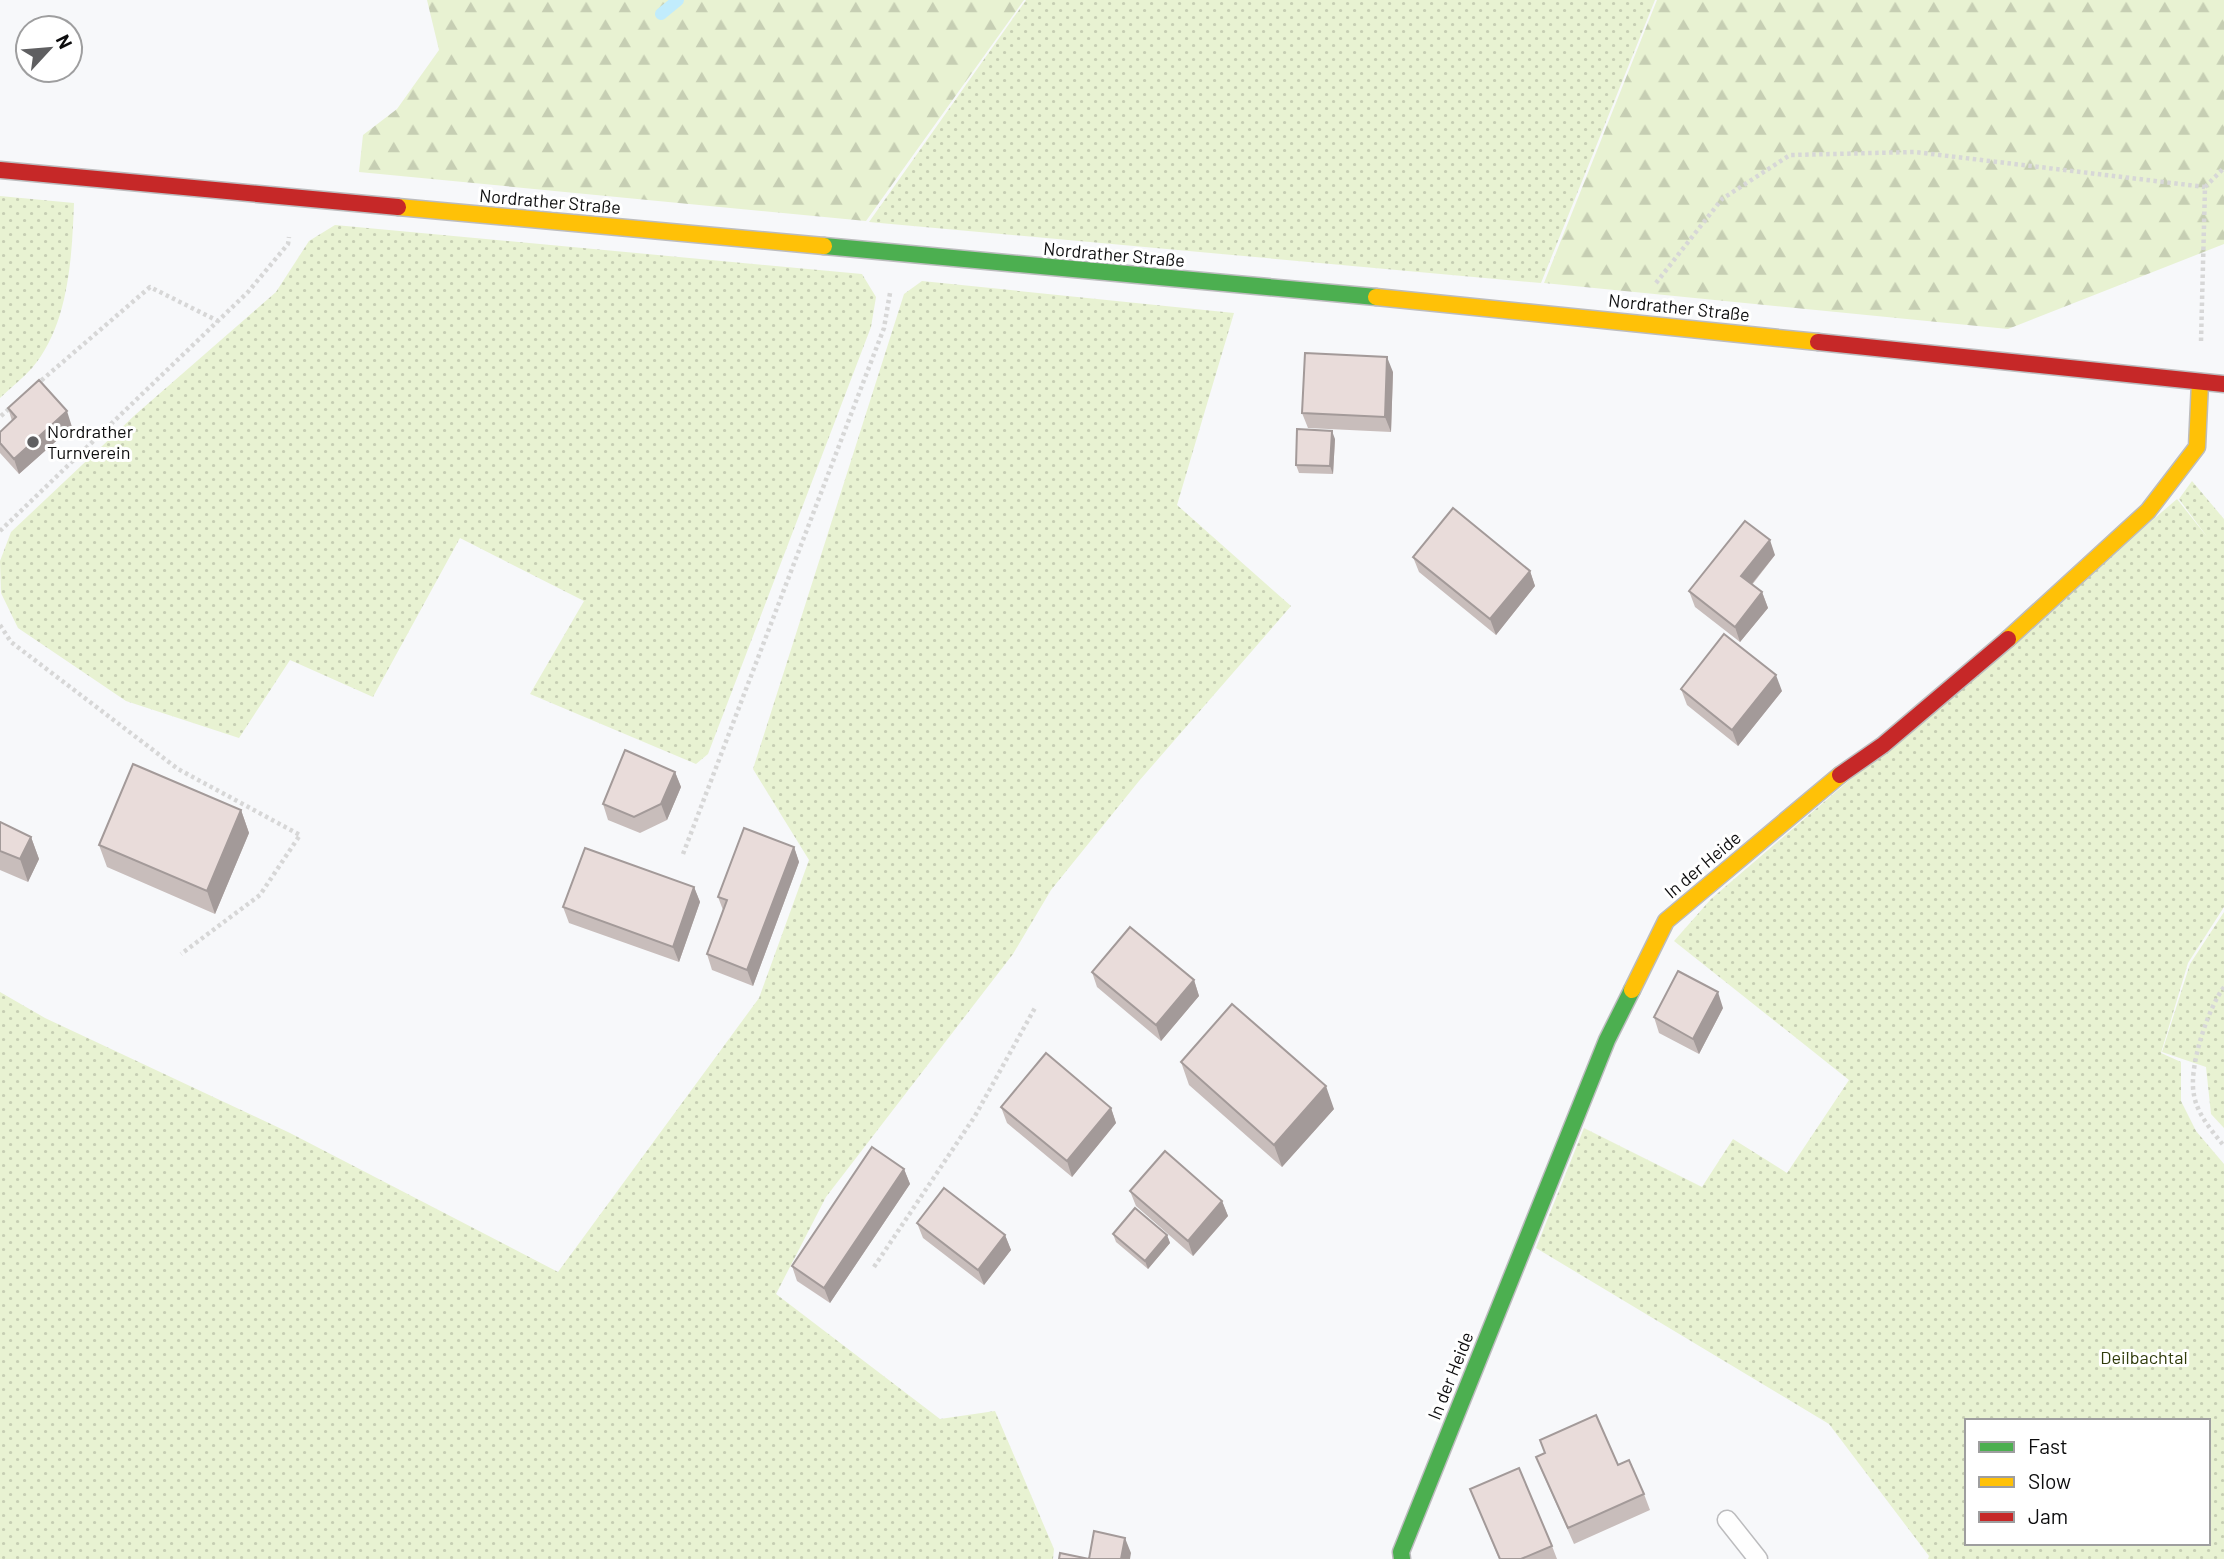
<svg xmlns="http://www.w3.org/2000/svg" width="2224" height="1559" font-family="Barlow,sans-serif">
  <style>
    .grass { fill: url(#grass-dots); fill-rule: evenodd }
    .forest { fill: url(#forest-firs) }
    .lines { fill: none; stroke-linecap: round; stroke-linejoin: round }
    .stream { stroke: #c1ecfc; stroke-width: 12 }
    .lane-casing { stroke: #bcbcbe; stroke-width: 21 }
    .fast-casing { stroke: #bcbcbe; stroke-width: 19 }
    .slow-casing { stroke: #bcbcbe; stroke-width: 19 }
    .jam-casing { stroke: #bcbcbe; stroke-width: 19 }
    .path { stroke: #d7d7d7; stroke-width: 4.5; stroke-dasharray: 3.5 3.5; stroke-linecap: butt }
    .lane { stroke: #fefefe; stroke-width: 18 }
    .fast { stroke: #4caf50; stroke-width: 16 }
    .slow { stroke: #ffc107; stroke-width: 16 }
    .jam { stroke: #c62828; stroke-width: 16 }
    .wall { fill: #c8bdbb }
    .shaded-wall { fill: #a39a99 }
    .building { fill: #e9dcda; stroke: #a39a99; stroke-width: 2 }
    .poi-dot { fill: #5f5f61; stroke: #fff; stroke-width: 2.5 }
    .labels { text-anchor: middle; stroke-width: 6; stroke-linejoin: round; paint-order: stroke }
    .street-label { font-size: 18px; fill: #0d0d0e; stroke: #fff }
    .poi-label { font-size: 18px; fill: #0d0d0e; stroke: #fff; text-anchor: start }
    .park-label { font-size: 18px; fill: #303b0c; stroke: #fff }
  </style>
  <defs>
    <pattern id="grass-dots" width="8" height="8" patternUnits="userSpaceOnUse" patternTransform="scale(1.75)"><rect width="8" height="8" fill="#e8f2d2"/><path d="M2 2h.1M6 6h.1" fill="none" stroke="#c6ceb3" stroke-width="1.8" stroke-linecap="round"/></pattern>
    <pattern id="forest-firs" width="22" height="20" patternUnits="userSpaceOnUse" patternTransform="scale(1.75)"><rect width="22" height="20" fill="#e8f2d2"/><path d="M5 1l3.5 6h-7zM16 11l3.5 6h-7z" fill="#c6ceb3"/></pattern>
  </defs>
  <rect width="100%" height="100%" fill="#f7f8fa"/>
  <!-- grass -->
  <path class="grass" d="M 1026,0 L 1655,0 L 1541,283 L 869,222 Z
    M 0,196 L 74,203 C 72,256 69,325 32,368 C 22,379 10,388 0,398 Z
    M 335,225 L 862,274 L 876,297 L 871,327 L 708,754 L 696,764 L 530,694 L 584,601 L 460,538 L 373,697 L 290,660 L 239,738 L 126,701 L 18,628 L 1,593 L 0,561 L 11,532 L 135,415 L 276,292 L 309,241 Z
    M 922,281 L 1234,313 L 1177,505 L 1291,606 L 1139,781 L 1051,890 L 1013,954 L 826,1197 L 776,1294 L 940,1419 L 995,1411 L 1054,1549 L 1053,1559 L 0,1559 L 0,992 L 45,1018 L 290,1133 L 558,1272 L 759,998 L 809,860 L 753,769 L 904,294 Z
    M 2192,481 L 2224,519 L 2224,907 L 2188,963 L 2161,1053 L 2181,1062 L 2181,1101 L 2196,1131 L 2224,1164 L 2224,1559 L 1928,1559 L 1929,1556 L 1829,1424 L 1536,1248 L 1584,1128 L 1702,1187 L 1733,1139 L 1787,1173 L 1849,1080 L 1674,941 L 1711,899 L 2177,499 L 2208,538 L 2179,499 ZM 1967,1421 L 2208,1421 L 2208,1543 L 1967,1543 Z
    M 2224,912 L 2224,1128 L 2211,1114 L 2206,1067 L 2162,1052 L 2190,964 Z"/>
  <!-- forest -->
  <path class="forest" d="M 427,0 L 1024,0 L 866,221 L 359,172 L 363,135 L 397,109 L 439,50 Z
    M 1657,0 L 2224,0 L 2224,244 L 2008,329 L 1544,283 Z"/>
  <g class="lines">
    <!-- stream -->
    <path class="stream" d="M 661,14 L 678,0"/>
    <!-- lane casing -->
    <g class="lane-casing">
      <path id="lane" d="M 1727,1520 L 1758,1559"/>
    </g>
    <!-- fast casing -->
    <g class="fast-casing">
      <path id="fast" d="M 824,246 L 1376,297
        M 1402,1559 L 1401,1552 L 1607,1040 L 1632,990"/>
    </g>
    <!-- slow casing -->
    <g class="slow-casing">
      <path id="slow" d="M 398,207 L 824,246
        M 1376,297 L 1818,342
        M 2008,639 L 2148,511 L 2197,447 L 2200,382
        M 1632,990 L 1666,921 L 1840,775"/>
    </g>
    <!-- jam casing -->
    <g class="jam-casing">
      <path id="jam" d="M 0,170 L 398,207
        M 1818,342 L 2224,384
        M 1840,775 L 1883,745 L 2008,639"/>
    </g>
    <!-- path -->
    <path class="path" d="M 1656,283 L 1722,199 L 1790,155 L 1915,152 L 2205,187
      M 2201,341 L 2205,187 L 2224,168
      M 36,385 L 150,287 L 218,321
      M 1,416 L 11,407
      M 0,531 L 248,292 L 288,244 L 289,237
      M 0,625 L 11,642 L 178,769 L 300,835 L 260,895 L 181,954
      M 683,854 L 884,328 L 890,293
      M 2224,987 C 2208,1008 2188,1068 2194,1095 C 2197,1114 2212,1131 2224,1146
      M 874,1267 L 975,1116 L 1036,1006"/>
    <!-- lane -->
    <use href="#lane" class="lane"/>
    <!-- fast -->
    <use href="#fast" class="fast"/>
    <!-- slow -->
    <use href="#slow" class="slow"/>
    <!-- jam -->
    <use href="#jam" class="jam"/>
  </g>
  <!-- wall -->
  <path class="wall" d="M 1393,372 L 1391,432 L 1308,428 L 1302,413 Z
    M 8,408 L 72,427 L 19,474 L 0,453 L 0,432 L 12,421 Z
    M 1335,439 L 1333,474 L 1299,473 L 1296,465 Z
    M 1775,555 L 1752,585 L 1762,592 L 1768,608 L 1740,642 L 1695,607 L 1689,591 Z
    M 1413,557 L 1530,571 L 1535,586 L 1496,635 L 1419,572 Z
    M 1681,689 L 1782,691 L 1738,746 L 1687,705 Z
    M 675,772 L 681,787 L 667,820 L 640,833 L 608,820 L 603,804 Z
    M 241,810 L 249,833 L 215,914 L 107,867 L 99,845 Z
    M 0,822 L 31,837 L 39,859 L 28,882 L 0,870 Z
    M 794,847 L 799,862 L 753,986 L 712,970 L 707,954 L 723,910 L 718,897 Z
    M 694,887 L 700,902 L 679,962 L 569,923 L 563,907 Z
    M 1092,972 L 1194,980 L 1199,996 L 1161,1041 L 1097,987 Z
    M 1723,1008 L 1699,1054 L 1659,1033 L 1654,1017 Z
    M 1181,1062 L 1334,1109 L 1282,1167 L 1189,1085 Z
    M 1001,1107 L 1111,1108 L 1116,1123 L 1072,1177 L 1007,1123 Z
    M 904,1169 L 910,1184 L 830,1303 L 797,1281 L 792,1266 Z
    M 1130,1191 L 1222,1201 L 1228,1216 L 1193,1256 L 1136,1206 Z
    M 917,1223 L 1005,1235 L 1011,1250 L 984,1285 L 923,1238 Z
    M 1113,1234 L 1167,1235 L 1170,1243 L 1148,1269 L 1116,1242 Z
    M 1540,1440 L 1618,1465 L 1644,1494 L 1650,1510 L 1574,1544 L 1542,1472 L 1536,1457 L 1545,1453 Z
    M 1470,1489 L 1552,1546 L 1557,1559 L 1499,1559 Z"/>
  <!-- shaded-wall -->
  <path class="shaded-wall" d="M 1387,357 L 1393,372 L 1391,432 L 1385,417 Z
    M 67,411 L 72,427 L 19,474 L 14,459 Z
    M 1332,431 L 1335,439 L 1333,474 L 1330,466 Z
    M 1770,540 L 1775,555 L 1746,591 L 1741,576 Z
    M 1530,571 L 1535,586 L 1496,635 L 1490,619 Z
    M 1762,592 L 1768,608 L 1740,642 L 1735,627 Z
    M 1776,675 L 1782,691 L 1738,746 L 1732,730 Z
    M 675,772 L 681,787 L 667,820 L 661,804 Z
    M 241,810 L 249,833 L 215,914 L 207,891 Z
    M 31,837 L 39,859 L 28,882 L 20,859 Z
    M 794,847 L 799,862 L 753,986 L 747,970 Z
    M 694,887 L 700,902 L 679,962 L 673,947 Z
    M 1194,980 L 1199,996 L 1161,1041 L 1156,1025 Z
    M 1718,992 L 1723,1008 L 1699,1054 L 1693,1039 Z
    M 1326,1086 L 1334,1109 L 1282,1167 L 1274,1145 Z
    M 1111,1108 L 1116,1123 L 1072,1177 L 1067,1161 Z
    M 904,1169 L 910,1184 L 830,1303 L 824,1288 Z
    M 1222,1201 L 1228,1216 L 1193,1256 L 1188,1241 Z
    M 1005,1235 L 1011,1250 L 984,1285 L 978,1270 Z
    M 1167,1235 L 1170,1243 L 1148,1269 L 1145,1261 Z
    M 1125,1538 L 1131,1553 L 1130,1559 L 1121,1559 Z"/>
  <!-- building -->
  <path class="building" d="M 1305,353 L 1387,357 L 1385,417 L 1302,413 Z
    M 39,380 L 67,411 L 14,459 L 0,443 L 0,432 L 16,417 L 8,408 Z
    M 1297,429 L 1332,431 L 1330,466 L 1296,465 Z
    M 1453,508 L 1530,571 L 1490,619 L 1413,557 Z
    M 1745,521 L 1770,540 L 1741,576 L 1762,592 L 1735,627 L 1689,591 Z
    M 1724,634 L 1776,675 L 1732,730 L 1681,689 Z
    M 625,750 L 675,772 L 661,804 L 634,817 L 603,804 Z
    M 133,764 L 241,810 L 207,891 L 99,845 Z
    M 0,822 L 31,837 L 20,859 L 0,851 Z
    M 744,828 L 794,847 L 747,970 L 707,954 L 727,900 L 718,897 Z
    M 585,848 L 694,887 L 673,947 L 563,907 Z
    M 1130,927 L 1194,980 L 1156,1025 L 1092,972 Z
    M 1678,971 L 1718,992 L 1693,1039 L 1654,1017 Z
    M 1232,1004 L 1326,1086 L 1274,1145 L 1181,1062 Z
    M 1046,1053 L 1111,1108 L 1067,1161 L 1001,1107 Z
    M 872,1147 L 904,1169 L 824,1288 L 792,1266 Z
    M 1165,1151 L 1222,1201 L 1188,1241 L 1130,1191 Z
    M 944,1188 L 1005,1235 L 978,1270 L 917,1223 Z
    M 1135,1208 L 1167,1235 L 1145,1261 L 1113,1234 Z
    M 1596,1415 L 1618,1465 L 1629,1460 L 1644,1494 L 1568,1528 L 1536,1457 L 1545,1453 L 1540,1440 Z
    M 1519,1468 L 1552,1546 L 1521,1559 L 1500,1559 L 1470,1489 Z
    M 1094,1531 L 1125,1538 L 1121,1559 L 1059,1559 L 1060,1553 L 1089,1559 Z"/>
  <!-- markers -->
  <circle class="poi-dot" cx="33" cy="442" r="7"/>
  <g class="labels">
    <!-- street labels -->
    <g class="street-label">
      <text transform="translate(550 202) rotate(5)" y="6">Nordrather Straße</text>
      <text transform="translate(1114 255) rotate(5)" y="6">Nordrather Straße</text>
      <text transform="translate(1679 308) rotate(6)" y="6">Nordrather Straße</text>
      <text transform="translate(1703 865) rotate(-40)" y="6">In der Heide</text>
      <text transform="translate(1451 1376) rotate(-68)" y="6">In der Heide</text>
    </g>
    <!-- poi labels -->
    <g class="poi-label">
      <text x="47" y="438">Nordrather<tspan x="47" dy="21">Turnverein</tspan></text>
    </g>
    <!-- park labels -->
    <g class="park-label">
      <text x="2144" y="1364">Deilbachtal</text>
    </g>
  </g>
  <!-- legend -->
  <rect x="1965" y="1419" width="245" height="126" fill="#ffffff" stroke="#9e9e9f" stroke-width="2"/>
  <rect x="1979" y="1442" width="35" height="10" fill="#4caf50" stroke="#9e9e9f" stroke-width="2"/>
  <text x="2028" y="1454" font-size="21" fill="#0d0d0e">Fast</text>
  <rect x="1979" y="1477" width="35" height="10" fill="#ffc107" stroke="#9e9e9f" stroke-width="2"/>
  <text x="2028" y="1489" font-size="21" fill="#0d0d0e">Slow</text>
  <rect x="1979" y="1512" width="35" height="10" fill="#c62828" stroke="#9e9e9f" stroke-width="2"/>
  <text x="2028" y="1524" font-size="21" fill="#0d0d0e">Jam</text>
  <!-- north arrow -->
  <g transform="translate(49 49) rotate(64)"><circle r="33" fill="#ffffff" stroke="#9e9e9f" stroke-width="2"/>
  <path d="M0-5L12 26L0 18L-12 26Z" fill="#5f5f61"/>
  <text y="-10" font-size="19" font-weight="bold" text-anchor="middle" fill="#0d0d0e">N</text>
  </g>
</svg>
